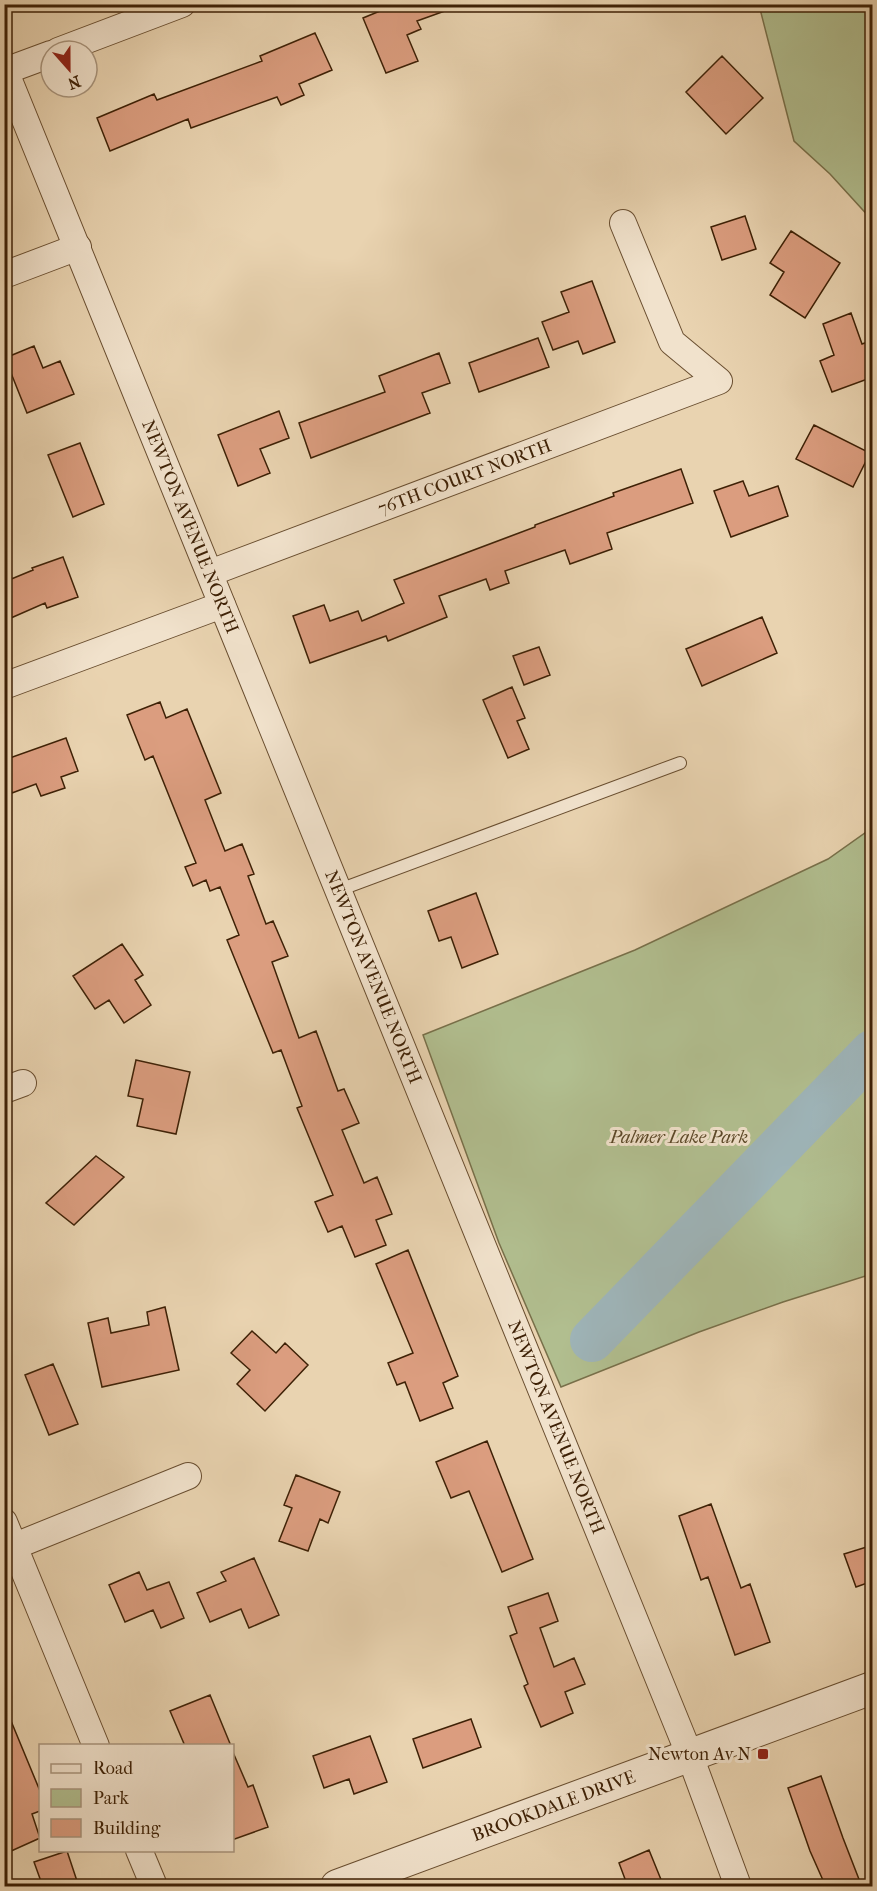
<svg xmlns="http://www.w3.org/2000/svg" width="877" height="1891" font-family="'IM FELL French Canon',serif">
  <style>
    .green { fill: #b1be8f; stroke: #78704a; stroke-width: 1.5 }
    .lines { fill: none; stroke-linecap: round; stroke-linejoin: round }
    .river { stroke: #9eb4b8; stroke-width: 44 }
    .building { fill: #db9d7f; stroke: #3e2106; stroke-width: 1.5 }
    .service-casing { stroke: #694e30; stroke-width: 14 }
    .minor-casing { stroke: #694e30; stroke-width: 28 }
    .tertiary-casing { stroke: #694e30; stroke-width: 34 }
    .service { stroke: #f1e2cc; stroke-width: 12 }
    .minor { stroke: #f1e2cc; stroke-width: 26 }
    .tertiary { stroke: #f1e2cc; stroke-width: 32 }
    .poi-dot { fill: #8f2418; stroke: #f1e2cc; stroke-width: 2 }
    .labels { text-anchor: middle; stroke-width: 6; stroke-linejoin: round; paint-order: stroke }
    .street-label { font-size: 18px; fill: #3e2106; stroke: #f1e2cc }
    .park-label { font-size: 18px; font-style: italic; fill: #5b4828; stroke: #f1e2cc }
    .poi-label { font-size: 18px; fill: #3e2106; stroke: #f1e2cc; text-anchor: end }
  </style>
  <rect width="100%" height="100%" fill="#e9d3b0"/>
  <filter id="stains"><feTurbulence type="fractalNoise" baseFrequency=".00333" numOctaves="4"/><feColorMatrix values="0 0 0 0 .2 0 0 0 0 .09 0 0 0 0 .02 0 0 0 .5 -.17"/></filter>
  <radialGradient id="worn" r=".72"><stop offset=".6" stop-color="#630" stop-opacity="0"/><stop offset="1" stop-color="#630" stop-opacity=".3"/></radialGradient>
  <!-- green -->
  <path class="green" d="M 759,5 L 872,5 L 872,220 L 830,174 L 794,141 Z
    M 872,828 L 872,1274 L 783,1302 L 699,1332 L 561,1387 L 499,1243 L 423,1035 L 635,950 L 828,859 Z"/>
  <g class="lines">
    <!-- river -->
    <path class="river" d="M 592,1340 L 872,1052"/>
  </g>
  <!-- building -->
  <path class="building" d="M 397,4 L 456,4 L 456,7 L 417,21 L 421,29 L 407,35 L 418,61 L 386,73 L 363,18 Z
    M 315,33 L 332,70 L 299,84 L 304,95 L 281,105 L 277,97 L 191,128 L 188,119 L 110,151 L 97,118 L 154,94 L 157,100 L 262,61 L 260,56 Z
    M 722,56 L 763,98 L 726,134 L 686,92 Z
    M 745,216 L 756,249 L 722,260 L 711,227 Z
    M 791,231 L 840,263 L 805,318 L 770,295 L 784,272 L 770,263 Z
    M 592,281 L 615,342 L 583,354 L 578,341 L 553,350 L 542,322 L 569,312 L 561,292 Z
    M 851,313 L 862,344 L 873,340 L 873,377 L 832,392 L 820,361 L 834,355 L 823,324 Z
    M 538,338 L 549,367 L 479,392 L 469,363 Z
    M 34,346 L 43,368 L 60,361 L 74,394 L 27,413 L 5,358 Z
    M 439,353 L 450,383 L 422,393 L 430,413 L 311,458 L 299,423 L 385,392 L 379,376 Z
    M 279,411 L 289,438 L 260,449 L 270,473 L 238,486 L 218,435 Z
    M 814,425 L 870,453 L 853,487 L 796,459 Z
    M 80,443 L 104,504 L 73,517 L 48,455 Z
    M 681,469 L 693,503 L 607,533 L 612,549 L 570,564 L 565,550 L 505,571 L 509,583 L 490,590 L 486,579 L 439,596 L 447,617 L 388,641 L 386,636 L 310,663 L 293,616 L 324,605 L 330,621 L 358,611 L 362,621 L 404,603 L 394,580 L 535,527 L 535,525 L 614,496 L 613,493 Z
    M 743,481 L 749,496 L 778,486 L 788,516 L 731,537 L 714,491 Z
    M 63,557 L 78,597 L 47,608 L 45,603 L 4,621 L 4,582 L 33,570 L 32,568 Z
    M 762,617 L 777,653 L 702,686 L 686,649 Z
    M 539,647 L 550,675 L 524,685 L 513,656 Z
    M 512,687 L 525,718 L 517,721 L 529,749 L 508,758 L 483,700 Z
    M 160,702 L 166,718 L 187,709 L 221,793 L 205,800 L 225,851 L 242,844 L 254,874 L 248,876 L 266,924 L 273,921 L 288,956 L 272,962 L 299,1038 L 316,1031 L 338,1091 L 344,1089 L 359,1123 L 342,1130 L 364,1183 L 377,1177 L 392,1214 L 376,1220 L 386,1245 L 355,1257 L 342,1226 L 328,1232 L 315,1202 L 333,1195 L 297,1108 L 302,1106 L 281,1050 L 273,1053 L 227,940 L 239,935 L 220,887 L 210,891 L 206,880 L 193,886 L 185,867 L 196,863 L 153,756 L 145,760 L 127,715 Z
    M 66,738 L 78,771 L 61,777 L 65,788 L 41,796 L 36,784 L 12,793 L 4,772 L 4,760 Z
    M 476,893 L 498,954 L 462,968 L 451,937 L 439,941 L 428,911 Z
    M 122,944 L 143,975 L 135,980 L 151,1005 L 124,1023 L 109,1000 L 95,1009 L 73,976 Z
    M 136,1060 L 190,1072 L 176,1134 L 137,1126 L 143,1099 L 128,1096 Z
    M 96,1156 L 124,1177 L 74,1225 L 46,1203 Z
    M 408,1250 L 458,1376 L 443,1383 L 453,1408 L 420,1421 L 405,1382 L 397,1385 L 388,1363 L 413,1353 L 376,1264 Z
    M 165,1307 L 179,1370 L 102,1387 L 88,1323 L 108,1318 L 111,1333 L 149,1325 L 147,1312 Z
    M 252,1331 L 276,1353 L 285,1343 L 308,1365 L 265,1411 L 237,1384 L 250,1370 L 231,1353 Z
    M 53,1364 L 78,1424 L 49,1435 L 25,1375 Z
    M 487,1441 L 533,1559 L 502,1572 L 469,1491 L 451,1498 L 436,1462 Z
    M 296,1475 L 340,1492 L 328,1523 L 320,1519 L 308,1551 L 279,1541 L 292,1508 L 284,1505 Z
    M 711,1504 L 741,1588 L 750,1584 L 770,1642 L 735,1655 L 708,1577 L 701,1580 L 679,1516 Z
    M 873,1545 L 873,1581 L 856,1587 L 844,1554 Z
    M 254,1558 L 279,1615 L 249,1628 L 241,1609 L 210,1622 L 197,1593 L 226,1581 L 221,1572 Z
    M 139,1572 L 147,1590 L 169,1582 L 184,1618 L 161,1628 L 153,1610 L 125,1622 L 109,1585 Z
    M 548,1593 L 558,1621 L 540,1628 L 554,1667 L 574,1658 L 585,1684 L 565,1692 L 573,1713 L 541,1727 L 524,1686 L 528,1684 L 510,1636 L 517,1633 L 508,1607 Z
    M 210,1695 L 231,1746 L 185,1746 L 170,1711 Z
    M 4,1704 L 40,1791 L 40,1811 L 32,1814 L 40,1838 L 9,1852 L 4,1841 Z
    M 471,1719 L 481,1747 L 423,1768 L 413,1739 Z
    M 370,1736 L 387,1782 L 354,1794 L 349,1779 L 324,1788 L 313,1756 Z
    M 232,1750 L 248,1787 L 253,1785 L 268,1827 L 232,1840 Z
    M 821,1776 L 843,1838 L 862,1887 L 826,1887 L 810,1851 L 788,1788 Z
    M 649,1850 L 664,1887 L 628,1887 L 619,1863 Z
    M 67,1851 L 79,1887 L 43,1887 L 34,1862 Z"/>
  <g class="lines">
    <!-- service casing -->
    <g class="service-casing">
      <path id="service" d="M 339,890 L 680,763"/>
    </g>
    <!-- minor casing -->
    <g class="minor-casing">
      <g id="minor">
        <path d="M 58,51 L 182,4"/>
        <path id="s1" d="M 4,68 L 690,1756 L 738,1886"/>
        <path d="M 5,71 L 51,54"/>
        <path d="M 4,275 L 78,247"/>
        <path id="s2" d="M 210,573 L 719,381 L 672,342 L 623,223"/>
        <path d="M 4,686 L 222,605"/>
        <path d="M 4,1090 L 23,1083"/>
        <path d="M 4,1522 L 96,1746"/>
        <path d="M 15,1546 L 188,1476"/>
        <path d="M 139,1850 L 154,1886"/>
      </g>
    </g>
    <!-- tertiary casing -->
    <g class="tertiary-casing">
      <g id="tertiary">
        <path id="s3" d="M 337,1886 L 872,1688"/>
      </g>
    </g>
    <!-- service -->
    <use href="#service" class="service"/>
    <!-- minor -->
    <use href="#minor" class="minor"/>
    <!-- tertiary -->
    <use href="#tertiary" class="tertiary"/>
  </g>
  <!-- markers -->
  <rect class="poi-dot" x="757" y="1748" width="12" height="12" rx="3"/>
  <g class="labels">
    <!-- street labels -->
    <g class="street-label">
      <text dy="6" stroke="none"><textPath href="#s2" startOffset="272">76TH COURT NORTH</textPath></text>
      <text dy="6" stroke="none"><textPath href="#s1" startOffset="495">NEWTON AVENUE NORTH</textPath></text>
      <text dy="6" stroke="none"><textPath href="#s1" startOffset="981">NEWTON AVENUE NORTH</textPath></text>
      <text dy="6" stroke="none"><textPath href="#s1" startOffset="1467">NEWTON AVENUE NORTH</textPath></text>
      <text dy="6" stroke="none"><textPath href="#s3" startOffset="231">BROOKDALE DRIVE</textPath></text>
    </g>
    <!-- park labels -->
    <g class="park-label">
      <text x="679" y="1143">Palmer Lake Park</text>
    </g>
    <!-- poi labels -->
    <g class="poi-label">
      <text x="751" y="1760">Newton Av N</text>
    </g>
  </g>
  <!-- margin -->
  <rect width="877" height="1891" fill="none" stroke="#e9d3b0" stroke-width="24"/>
  <rect x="6" y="6" width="865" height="1879" fill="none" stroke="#3e2106" stroke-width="3"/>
  <rect x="12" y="12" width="853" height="1867" fill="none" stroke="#3e2106" stroke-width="1.5"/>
  <!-- legend -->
  <rect x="39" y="1744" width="195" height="108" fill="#f1e2cc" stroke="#a9957d" stroke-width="1.5"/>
  <rect x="51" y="1764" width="30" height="9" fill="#f1e2cc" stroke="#a9957d" stroke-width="1.5"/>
  <text x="93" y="1774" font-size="18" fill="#3e2106">Road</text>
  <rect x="51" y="1789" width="30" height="18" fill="#b1be8f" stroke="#a9957d" stroke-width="1.5"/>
  <text x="93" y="1804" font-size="18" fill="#3e2106">Park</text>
  <rect x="51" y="1819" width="30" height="18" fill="#db9d7f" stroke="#a9957d" stroke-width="1.5"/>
  <text x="93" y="1834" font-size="18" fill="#3e2106">Building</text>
  <!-- north arrow -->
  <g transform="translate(69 69) rotate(159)"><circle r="28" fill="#f1e2cc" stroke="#a9957d" stroke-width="1.5"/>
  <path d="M0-4.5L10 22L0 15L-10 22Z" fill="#8f2418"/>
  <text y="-9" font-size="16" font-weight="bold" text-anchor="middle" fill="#3e2106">N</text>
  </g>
  <rect width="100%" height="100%" filter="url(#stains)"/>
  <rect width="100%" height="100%" fill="url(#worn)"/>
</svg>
